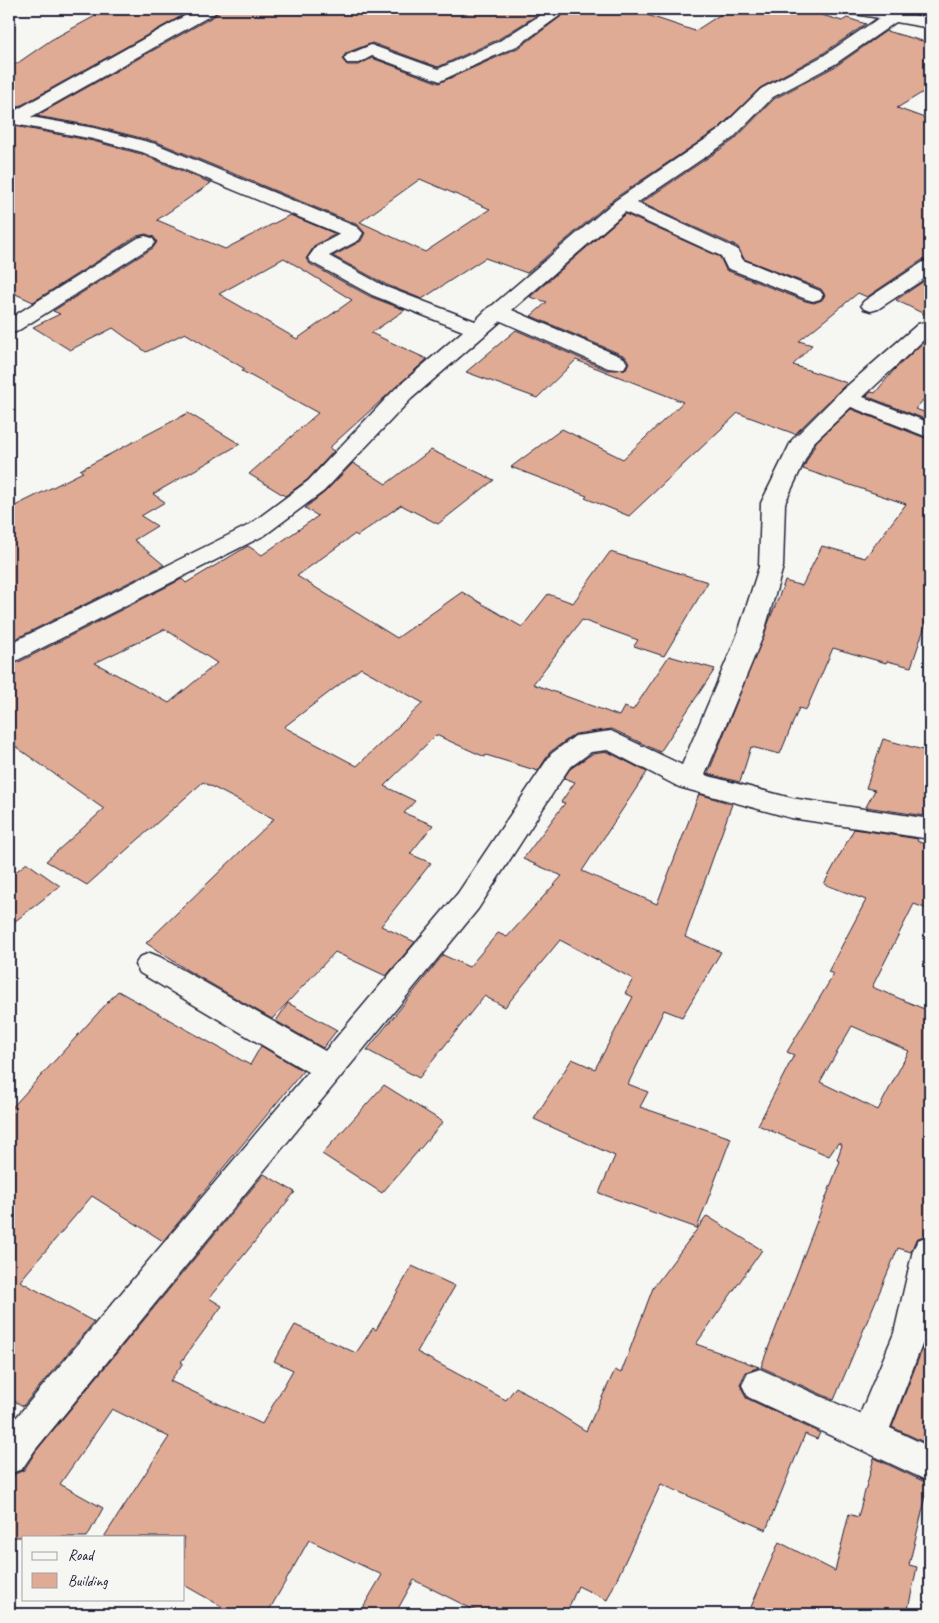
<svg xmlns="http://www.w3.org/2000/svg" width="939" height="1623" font-family="Caveat,sans-serif">
  <style>
    .building { fill: #e0ab95; stroke: #22223b; fill-rule: evenodd }
    .lines { fill: none; stroke-linecap: round; stroke-linejoin: round }
    .minor-casing { stroke: #22223b; stroke-width: 3 }
    .minor { fill: #f6f6f2; fill-rule: evenodd }
  </style>
  <rect width="100%" height="100%" fill="#f6f6f2"/>
  <filter id="ink" filterUnits="userSpaceOnUse"><feTurbulence type="fractalNoise" baseFrequency=".02" numOctaves="2"/><feDisplacementMap in="SourceGraphic" scale="10" xChannelSelector="R" yChannelSelector="G"/><feConvolveMatrix kernelMatrix="1 2 1 2 8 2 1 2 1" color-interpolation-filters="sRGB"/></filter>
  <g filter="url(#ink)">
    <!-- building -->
    <path class="building" d="M 108,9 L 194,9 L 9,112 L 9,69 L 51,40 Z
      M 219,9 L 547,9 L 497,40 L 438,67 L 372,43 L 346,53 L 342,59 L 347,65 L 359,65 L 372,58 L 439,83 L 520,47 L 571,9 L 629,9 L 695,31 L 729,9 L 802,9 L 842,21 L 847,18 L 866,24 L 822,54 L 760,88 L 718,129 L 615,198 L 527,273 L 485,258 L 422,299 L 387,285 L 333,256 L 361,241 L 365,233 L 358,225 L 157,142 L 94,126 L 36,116 L 216,15 ZM 420,179 L 490,209 L 425,252 L 360,222 Z
      M 886,31 L 930,43 L 930,88 L 897,108 L 930,120 L 930,258 L 922,260 L 867,297 L 858,293 L 799,341 L 812,345 L 793,365 L 847,383 L 795,434 L 738,413 L 629,516 L 585,498 L 587,496 L 511,467 L 562,429 L 623,459 L 683,402 L 576,360 L 537,398 L 466,372 L 516,330 L 607,370 L 626,369 L 629,362 L 625,356 L 531,316 L 547,302 L 530,297 L 625,214 L 720,257 L 726,270 L 805,301 L 814,303 L 822,300 L 825,295 L 821,289 L 744,259 L 738,247 L 641,203 L 734,140 L 774,99 L 836,66 Z
      M 9,125 L 93,141 L 141,154 L 211,183 L 157,220 L 225,249 L 290,215 L 336,234 L 315,245 L 306,259 L 310,264 L 371,297 L 405,310 L 371,333 L 427,359 L 329,448 L 334,451 L 307,480 L 285,496 L 249,474 L 318,413 L 242,371 L 245,369 L 185,333 L 146,352 L 113,328 L 70,350 L 33,327 L 60,314 L 53,311 L 153,248 L 157,242 L 154,237 L 146,234 L 137,236 L 33,302 L 9,291 ZM 284,258 L 352,300 L 297,339 L 219,294 Z
      M 930,277 L 930,317 L 896,300 Z
      M 930,336 L 930,393 L 915,409 L 930,414 L 930,421 L 866,396 L 871,392 L 875,393 L 894,370 Z
      M 851,409 L 930,440 L 930,611 L 911,667 L 887,661 L 886,663 L 833,648 L 806,710 L 799,708 L 780,754 L 751,747 L 740,782 L 708,774 L 785,581 L 802,586 L 822,546 L 865,558 L 906,504 L 803,469 L 816,442 Z
      M 188,413 L 240,444 L 153,494 L 165,502 L 141,516 L 157,526 L 134,540 L 164,565 L 9,642 L 9,509 L 83,472 L 80,470 Z
      M 431,450 L 494,480 L 438,524 L 401,505 L 357,536 L 355,534 L 297,576 L 397,638 L 462,592 L 522,627 L 548,594 L 573,603 L 610,552 L 708,582 L 664,656 L 634,646 L 638,640 L 582,620 L 533,684 L 619,716 L 624,707 L 633,710 L 669,656 L 715,669 L 660,752 L 612,729 L 575,734 L 550,752 L 538,771 L 486,755 L 485,757 L 436,735 L 384,786 L 415,801 L 404,813 L 433,825 L 410,854 L 431,863 L 381,926 L 415,942 L 386,976 L 335,952 L 272,1019 L 187,970 L 146,943 L 274,819 L 203,782 L 87,885 L 46,861 L 104,809 L 9,742 L 9,665 L 19,662 L 182,579 L 186,583 L 248,546 L 262,555 L 318,516 L 305,508 L 325,492 L 353,463 L 386,484 ZM 165,629 L 217,663 L 169,703 L 95,663 ZM 361,668 L 423,703 L 357,766 L 284,727 Z
      M 883,739 L 930,752 L 930,800 L 925,816 L 866,807 L 875,790 L 866,788 Z
      M 608,752 L 647,772 L 582,871 L 657,904 L 699,794 L 732,804 L 685,937 L 721,952 L 682,1017 L 664,1010 L 628,1084 L 648,1092 L 640,1107 L 731,1138 L 697,1228 L 599,1193 L 615,1156 L 534,1119 L 572,1059 L 595,1069 L 633,997 L 625,993 L 633,979 L 560,940 L 505,1007 L 484,996 L 419,1078 L 367,1050 L 443,955 L 469,967 L 498,933 L 507,937 L 562,876 L 523,859 L 565,803 L 561,802 L 575,782 L 564,778 L 570,769 L 592,754 Z
      M 854,829 L 918,839 L 917,841 L 930,846 L 930,910 L 914,904 L 872,987 L 929,1011 L 930,1009 L 930,1233 L 916,1239 L 911,1252 L 898,1248 L 834,1400 L 761,1367 L 840,1161 L 837,1160 L 842,1145 L 838,1143 L 829,1156 L 758,1125 L 794,1055 L 787,1052 L 834,974 L 828,972 L 866,900 L 824,884 ZM 852,1026 L 909,1051 L 878,1110 L 820,1082 Z
      M 27,863 L 60,886 L 9,926 L 9,877 Z
      M 118,991 L 250,1065 L 261,1046 L 303,1071 L 163,1241 L 92,1196 L 20,1281 L 94,1322 L 23,1406 L 9,1398 L 9,1111 Z
      M 288,1003 L 337,1030 L 323,1048 L 276,1021 Z
      M 384,1085 L 443,1122 L 382,1193 L 322,1154 Z
      M 264,1174 L 295,1192 L 209,1298 L 222,1306 L 181,1362 L 183,1363 L 170,1381 L 262,1424 L 293,1370 L 274,1361 L 295,1325 L 356,1353 L 373,1328 L 376,1330 L 412,1266 L 455,1286 L 417,1352 L 506,1400 L 516,1387 L 586,1431 L 615,1370 L 621,1373 L 653,1288 L 707,1216 L 762,1250 L 696,1344 L 759,1367 L 746,1372 L 740,1384 L 746,1398 L 820,1433 L 817,1439 L 805,1434 L 766,1530 L 661,1484 L 607,1600 L 578,1586 L 566,1614 L 482,1614 L 414,1580 L 395,1614 L 359,1614 L 382,1575 L 309,1540 L 267,1614 L 235,1614 L 184,1585 L 184,1537 L 104,1537 L 169,1437 L 112,1409 L 60,1484 L 103,1508 L 87,1537 L 9,1537 L 9,1482 L 15,1474 L 24,1470 L 36,1451 Z
      M 930,1329 L 930,1445 L 892,1427 Z
      M 874,1458 L 929,1484 L 909,1565 L 917,1567 L 907,1614 L 748,1614 L 779,1542 L 835,1571 L 849,1514 L 858,1517 Z"/>
    <g class="lines">
      <!-- minor casing -->
      <g class="minor-casing">
        <path id="minor" d="M 197,9 L 217,9 L 215,13 L 31,117 L 94,128 L 156,144 L 357,227 L 363,233 L 359,240 L 329,256 L 386,287 L 475,321 L 489,307 L 493,305 L 616,200 L 719,130 L 761,89 L 823,56 L 879,18 L 849,13 L 847,9 L 881,9 L 930,18 L 930,28 L 896,22 L 835,64 L 773,97 L 733,138 L 637,203 L 737,249 L 743,260 L 820,291 L 823,295 L 820,299 L 813,301 L 806,299 L 727,268 L 721,256 L 625,212 L 512,310 L 624,358 L 627,363 L 624,368 L 616,369 L 608,368 L 501,321 L 411,399 L 324,491 L 265,535 L 18,660 L 9,663 L 9,644 L 249,525 L 308,481 L 395,389 L 463,331 L 372,295 L 311,262 L 308,258 L 316,247 L 340,234 L 142,152 L 93,139 L 9,123 L 9,114 Z
          M 550,9 L 569,9 L 519,45 L 440,81 L 372,56 L 359,63 L 347,63 L 344,59 L 347,55 L 371,45 L 438,69 L 498,42 Z
          M 145,236 L 152,238 L 155,242 L 152,246 L 16,332 L 9,334 L 9,319 L 138,238 Z
          M 930,260 L 930,275 L 878,309 L 871,311 L 864,309 L 861,305 L 864,301 L 923,262 Z
          M 925,322 L 930,323 L 930,334 L 863,397 L 930,423 L 930,438 L 851,407 L 813,443 L 785,503 L 783,567 L 763,636 L 705,775 L 791,798 L 930,819 L 930,839 L 791,818 L 679,787 L 608,750 L 591,752 L 569,768 L 478,909 L 35,1450 L 22,1469 L 9,1474 L 9,1426 L 308,1072 L 140,973 L 135,965 L 140,957 L 150,953 L 160,957 L 325,1051 L 458,893 L 551,754 L 575,736 L 611,731 L 682,765 L 737,636 L 759,567 L 761,503 L 792,440 L 839,393 L 918,324 Z
          M 930,1235 L 930,1324 L 890,1428 L 930,1447 L 930,1482 L 748,1397 L 742,1385 L 748,1373 L 760,1369 L 860,1414 L 894,1333 L 913,1250 L 918,1240 Z"/>
      </g>
      <!-- minor -->
      <use href="#minor" class="minor"/>
    </g>
  </g>
  <!-- margin -->
  <rect width="939" height="1623" fill="none" stroke="#f6f6f2" stroke-width="30"/>
  <rect x="15" y="15" width="909" height="1593" fill="none" stroke="#22223b" stroke-width="2" filter="url(#ink)"/>
  <!-- legend -->
  <rect x="22" y="1536" width="162" height="65" fill="#f6f6f2" stroke="#a1a1a9"/>
  <rect x="32" y="1552" width="25" height="8" fill="#f6f6f2" stroke="#a1a1a9"/>
  <text x="68" y="1560" font-size="15" fill="#22223b">Road</text>
  <rect x="32" y="1573" width="25" height="15" fill="#e0ab95" stroke="#a1a1a9"/>
  <text x="68" y="1586" font-size="15" fill="#22223b">Building</text>
</svg>
